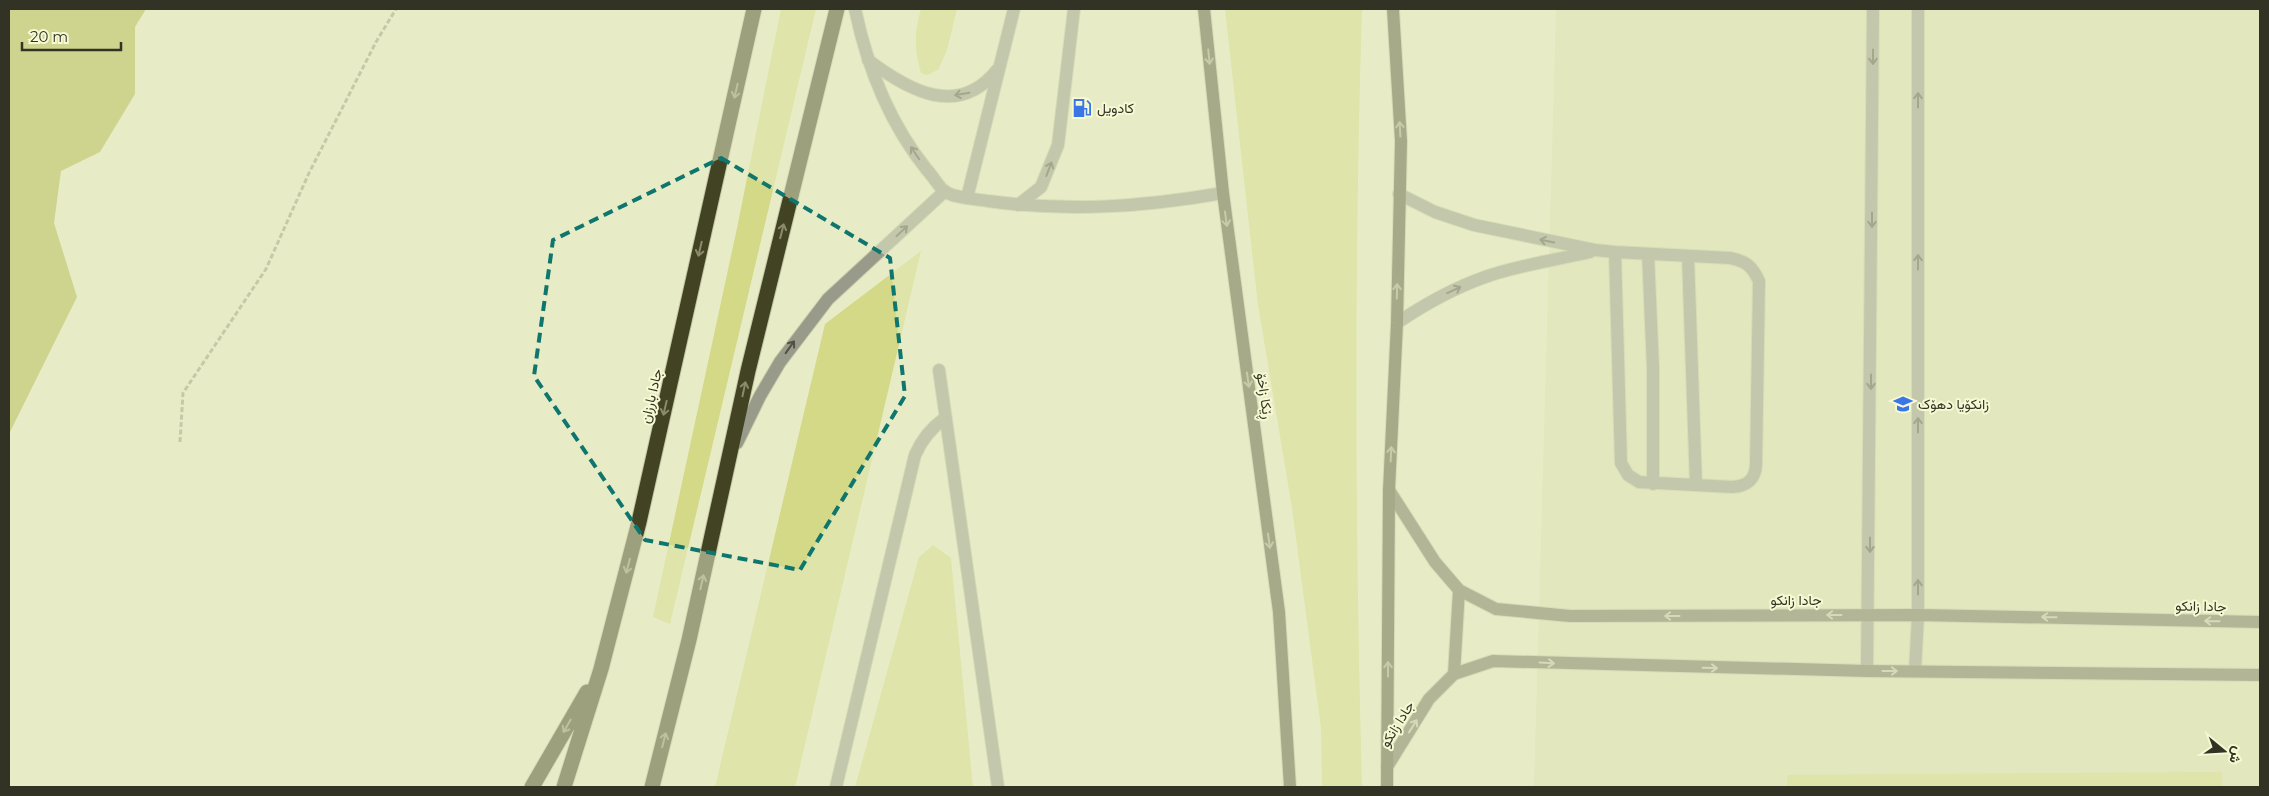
<svg xmlns="http://www.w3.org/2000/svg" width="2269" height="796" font-family="Montserrat,Vazirmatn,sans-serif">
  <style>
    .built { fill: #dcdfb2 }
    .green { fill: #d4d988 }
    .forest { fill: #b0b54b }
    .lines { fill: none; stroke-linecap: round; stroke-linejoin: round }
    .lane-casing { stroke: #c4c7a6; stroke-width: 14 }
    .street-casing { stroke: #c4c7a6; stroke-width: 14 }
    .secondary-casing { stroke: #c4c7a6; stroke-width: 14 }
    .primary-casing { stroke: #c4c7a6; stroke-width: 14 }
    .highway-casing { stroke: #c4c7a6; stroke-width: 17 }
    .path { stroke: #9b9e81; stroke-width: 3; stroke-dasharray: 5 2.5; stroke-linecap: butt }
    .lane { stroke: #989a8a; stroke-width: 12 }
    .street { stroke: #989a8a; stroke-width: 12 }
    .secondary { stroke: #72745e; stroke-width: 12 }
    .primary { stroke: #585a3e; stroke-width: 12 }
    .highway { stroke: #424323; stroke-width: 15 }
    .oneway { stroke: #9fa281 }
    .oneway2 { stroke: #515243 }
    .oneway3 { stroke: #8a8c69 }
    .oneway4 { stroke: #c1c4a4 }
    .marked { fill: none; stroke: #0f766e; stroke-width: 4; stroke-dasharray: 10 6; stroke-linejoin: round }
    .labels { text-anchor: middle; stroke-width: 4; stroke-linejoin: round; paint-order: stroke }
    .poi-label { font-size: 14px; fill: #323324; stroke: #f6f9d3; text-anchor: start }
    .street-label { font-size: 14px; fill: #323324; stroke: #f6f9d3 }
  </style>
  <rect width="100%" height="100%" fill="#e8ecc6"/>
  <!-- built -->
  <path class="built" d="M 1556,9 L 2260,9 L 2260,787 L 1534,787 Z"/>
  <!-- green -->
  <path class="green" d="M 781,9 L 816,9 L 670,624 L 653,617 L 737,228 Z
    M 921,9 L 957,9 L 947,50 L 938,70 L 927,75 L 921,73 C 914,47 914,34 921,9 Z
    M 1225,9 L 1362,9 C 1354,268 1355,528 1362,787 L 1322,787 L 1321,728 L 1292,508 L 1258,305 Z
    M 921,251 L 795,787 L 715,787 L 825,324 Z
    M 933,545 L 951,558 L 973,787 L 855,787 L 919,557 Z
    M 2222,772 L 2222,787 L 1787,787 L 1787,775 Z"/>
  <!-- forest -->
  <path class="forest" d="M 9,9 L 146,9 L 135,27 L 135,94 L 100,152 L 61,171 L 54,223 L 77,297 L 9,434 Z"/>
  <g class="lines">
    <!-- lane casing -->
    <g class="lane-casing">
      <path id="lane" d="M 855,9 C 867,66 890,124 927,170 C 933,176 938,186 944,191 C 953,198 977,199 988,201 C 1069,212 1143,207 1223,193
        M 868,60 C 908,90 958,119 997,70
        M 1399,194 L 1435,212 L 1474,225 L 1595,250 L 1615,252
        M 967,198 L 1014,9
        M 1018,205 L 1041,187 L 1058,145 L 1074,9
        M 1615,252 L 1730,258 C 1746,261 1752,266 1759,281 L 1756,465 C 1755,480 1747,486 1732,487 L 1639,482 L 1628,475 L 1621,463 Z
        M 1648,254 L 1653,368 L 1653,484
        M 1688,256 L 1696,485
        M 1397,323 C 1425,304 1454,288 1485,277 C 1519,265 1556,260 1590,252
        M 737,443 L 760,396 L 780,362 L 828,299 L 945,191"/>
    </g>
    <!-- street casing -->
    <g class="street-casing">
      <path id="street" d="M 939,370 L 998,787
        M 1867,671 L 1873,9
        M 1915,671 L 1918,615 L 1918,9
        M 836,787 L 915,455 C 922,439 931,428 945,418"/>
    </g>
    <!-- secondary casing -->
    <g class="secondary-casing">
      <path id="secondary" d="M 1389,490 L 1435,562 L 1459,590 L 1496,609 L 1570,616 L 1918,615 L 2260,622
        M 1454,674 L 1459,590
        M 1387,767 L 1429,699 L 1454,674 L 1493,661 L 1867,671 L 2260,675"/>
    </g>
    <!-- primary casing -->
    <g class="primary-casing">
      <path id="primary" d="M 1204,9 L 1223,193 L 1279,612 L 1290,787
        M 1387,787 L 1389,490 L 1397,323 L 1401,141 L 1393,9"/>
    </g>
    <!-- highway casing -->
    <g class="highway-casing">
      <path id="highway" d="M 532,787 L 587,692
        M 564,787 L 601,669 L 639,522 L 754,9
        M 652,787 L 689,640 L 748,371 L 837,9"/>
    </g>
    <!-- path -->
    <path class="path" d="M 180,442 L 183,393 L 266,269 L 309,173 L 376,42 L 396,9"/>
    <!-- lane -->
    <use href="#lane" class="lane"/>
    <!-- street -->
    <use href="#street" class="street"/>
    <!-- secondary -->
    <use href="#secondary" class="secondary"/>
    <!-- primary -->
    <use href="#primary" class="primary"/>
    <!-- highway -->
    <use href="#highway" class="highway"/>
  </g>
  <!-- one-way arrows -->
  <defs><path id="oneway-shaft" d="M-6 0H5M1.5-3L5.5 0L1.5 3" fill="none" stroke-width="1.6" stroke-linecap="round" stroke-linejoin="round" transform="scale(1.25)"/></defs>
  <g class="oneway">
    <use href="#oneway-shaft" transform="translate(1209 57) rotate(84)"/>
    <use href="#oneway-shaft" transform="translate(1400 129) rotate(-93)"/>
    <use href="#oneway-shaft" transform="translate(1226 219) rotate(82)"/>
    <use href="#oneway-shaft" transform="translate(1397 291) rotate(-89)"/>
    <use href="#oneway-shaft" transform="translate(1248 380) rotate(82)"/>
    <use href="#oneway-shaft" transform="translate(1391 454) rotate(-87)"/>
    <use href="#oneway-shaft" transform="translate(1269 541) rotate(82)"/>
    <use href="#oneway-shaft" transform="translate(1388 669) rotate(-90)"/>
  </g>
  <g class="oneway2">
    <use href="#oneway-shaft" transform="translate(1873 57) rotate(90)"/>
    <use href="#oneway-shaft" transform="translate(962 94) rotate(170)"/>
    <use href="#oneway-shaft" transform="translate(1918 100) rotate(-90)"/>
    <use href="#oneway-shaft" transform="translate(915 153) rotate(-124)"/>
    <use href="#oneway-shaft" transform="translate(1049 169) rotate(-69)"/>
    <use href="#oneway-shaft" transform="translate(1872 220) rotate(90)"/>
    <use href="#oneway-shaft" transform="translate(902 231) rotate(-43)"/>
    <use href="#oneway-shaft" transform="translate(1547 241) rotate(-169)"/>
    <use href="#oneway-shaft" transform="translate(1918 262) rotate(-90)"/>
    <use href="#oneway-shaft" transform="translate(1454 290) rotate(-25)"/>
    <use href="#oneway-shaft" transform="translate(790 347) rotate(-55)"/>
    <use href="#oneway-shaft" transform="translate(1871 382) rotate(90)"/>
    <use href="#oneway-shaft" transform="translate(1918 425) rotate(-90)"/>
    <use href="#oneway-shaft" transform="translate(1870 545) rotate(90)"/>
    <use href="#oneway-shaft" transform="translate(1918 587) rotate(-90)"/>
  </g>
  <g class="oneway3">
    <use href="#oneway-shaft" transform="translate(736 91) rotate(103)"/>
    <use href="#oneway-shaft" transform="translate(782 231) rotate(-76)"/>
    <use href="#oneway-shaft" transform="translate(700 249) rotate(103)"/>
    <use href="#oneway-shaft" transform="translate(744 389) rotate(-78)"/>
    <use href="#oneway-shaft" transform="translate(665 408) rotate(103)"/>
    <use href="#oneway-shaft" transform="translate(628 566) rotate(105)"/>
    <use href="#oneway-shaft" transform="translate(702 582) rotate(-77)"/>
    <use href="#oneway-shaft" transform="translate(567 726) rotate(120)"/>
    <use href="#oneway-shaft" transform="translate(664 740) rotate(-76)"/>
  </g>
  <g class="oneway4">
    <use href="#oneway-shaft" transform="translate(1834 615) rotate(180)"/>
    <use href="#oneway-shaft" transform="translate(1672 616) rotate(180)"/>
    <use href="#oneway-shaft" transform="translate(2049 617) rotate(-179)"/>
    <use href="#oneway-shaft" transform="translate(2212 621) rotate(-179)"/>
    <use href="#oneway-shaft" transform="translate(1547 663) rotate(3)"/>
    <use href="#oneway-shaft" transform="translate(1710 668) rotate(1)"/>
    <use href="#oneway-shaft" transform="translate(1890 671)"/>
    <use href="#oneway-shaft" transform="translate(1413 726) rotate(-58)"/>
  </g>
  <!-- marked area -->
  <path d="M0 0H2269V796H0ZM 721,158 L 890,258 L 905,396 L 800,570 L 645,540 L 534,376 L 553,240 Z" fill="#e8ecc6" fill-opacity=".55" fill-rule="evenodd"/>
  <path class="marked" d="M 721,158 L 890,258 L 905,396 L 800,570 L 645,540 L 534,376 L 553,240 Z"/>
  <!-- icons -->
  <defs>
    <g id="fuel-bare" transform="scale(1.5)"><path d="M-5.5-6h7V0h2V4h1.3V-2.5L3-4.5l.8-.8L6-3V5H2.5V1h-1V6h-7ZM-4.2-4.7v3.2H.2V-4.7Z" fill="#3a76e5" stroke="#f6f9d3" stroke-width="2.5" paint-order="stroke"/></g>
    <g id="university-bare" transform="scale(1.5)"><path d="M0-5L7-2L0 1L-7-2ZM-4 1L0 2.5L4 1V4Q0 6-4 4Z" fill="#3a76e5" stroke="#f6f9d3" stroke-width="2.5" paint-order="stroke"/></g>
  </defs>
  <g fill-rule="evenodd">
    <use href="#fuel-bare" x="1082" y="108"/>
    <use href="#university-bare" x="1903" y="404"/>
  </g>
  <g class="labels">
    <!-- poi labels -->
    <g class="poi-label">
      <text x="1097" y="113">كادويل</text>
      <text x="1918" y="409">زانکۆیا دهۆک</text>
    </g>
    <!-- street labels -->
    <g class="street-label">
      <text transform="translate(651 396) rotate(-77)" y="5">جادا بارزان</text>
      <text transform="translate(1265 396) rotate(82)" y="5">ڕێکا زاخۆ</text>
      <text x="1796" y="605">جادا زانکو</text>
      <text transform="translate(2201 606) rotate(1)" y="5">جادا زانکو</text>
      <text transform="translate(1397 724) rotate(-58)" y="5">جادا زانکو</text>
    </g>
  </g>
  <!-- border -->
  <rect width="2269" height="796" fill="none" stroke="#323324" stroke-width="20"/>
  <!-- north arrow -->
  <g transform="translate(2224 751) rotate(108)" stroke="#f6f9d3" stroke-width="4" paint-order="stroke">
  <path d="M0-4L9 19L0 12L-9 19Z" fill="#323324"/>
  <text y="-8" font-size="14" font-weight="bold" text-anchor="middle" fill="#323324">ش</text>
  </g>
  <!-- scale -->
  <path d="M22 42v8h99v-8" fill="none" stroke="#323324" stroke-width="2.5"/>
  <text x="30" y="42" font-size="15" fill="#323324" stroke="#f6f9d3" stroke-width="4" paint-order="stroke">20 m</text>
</svg>
